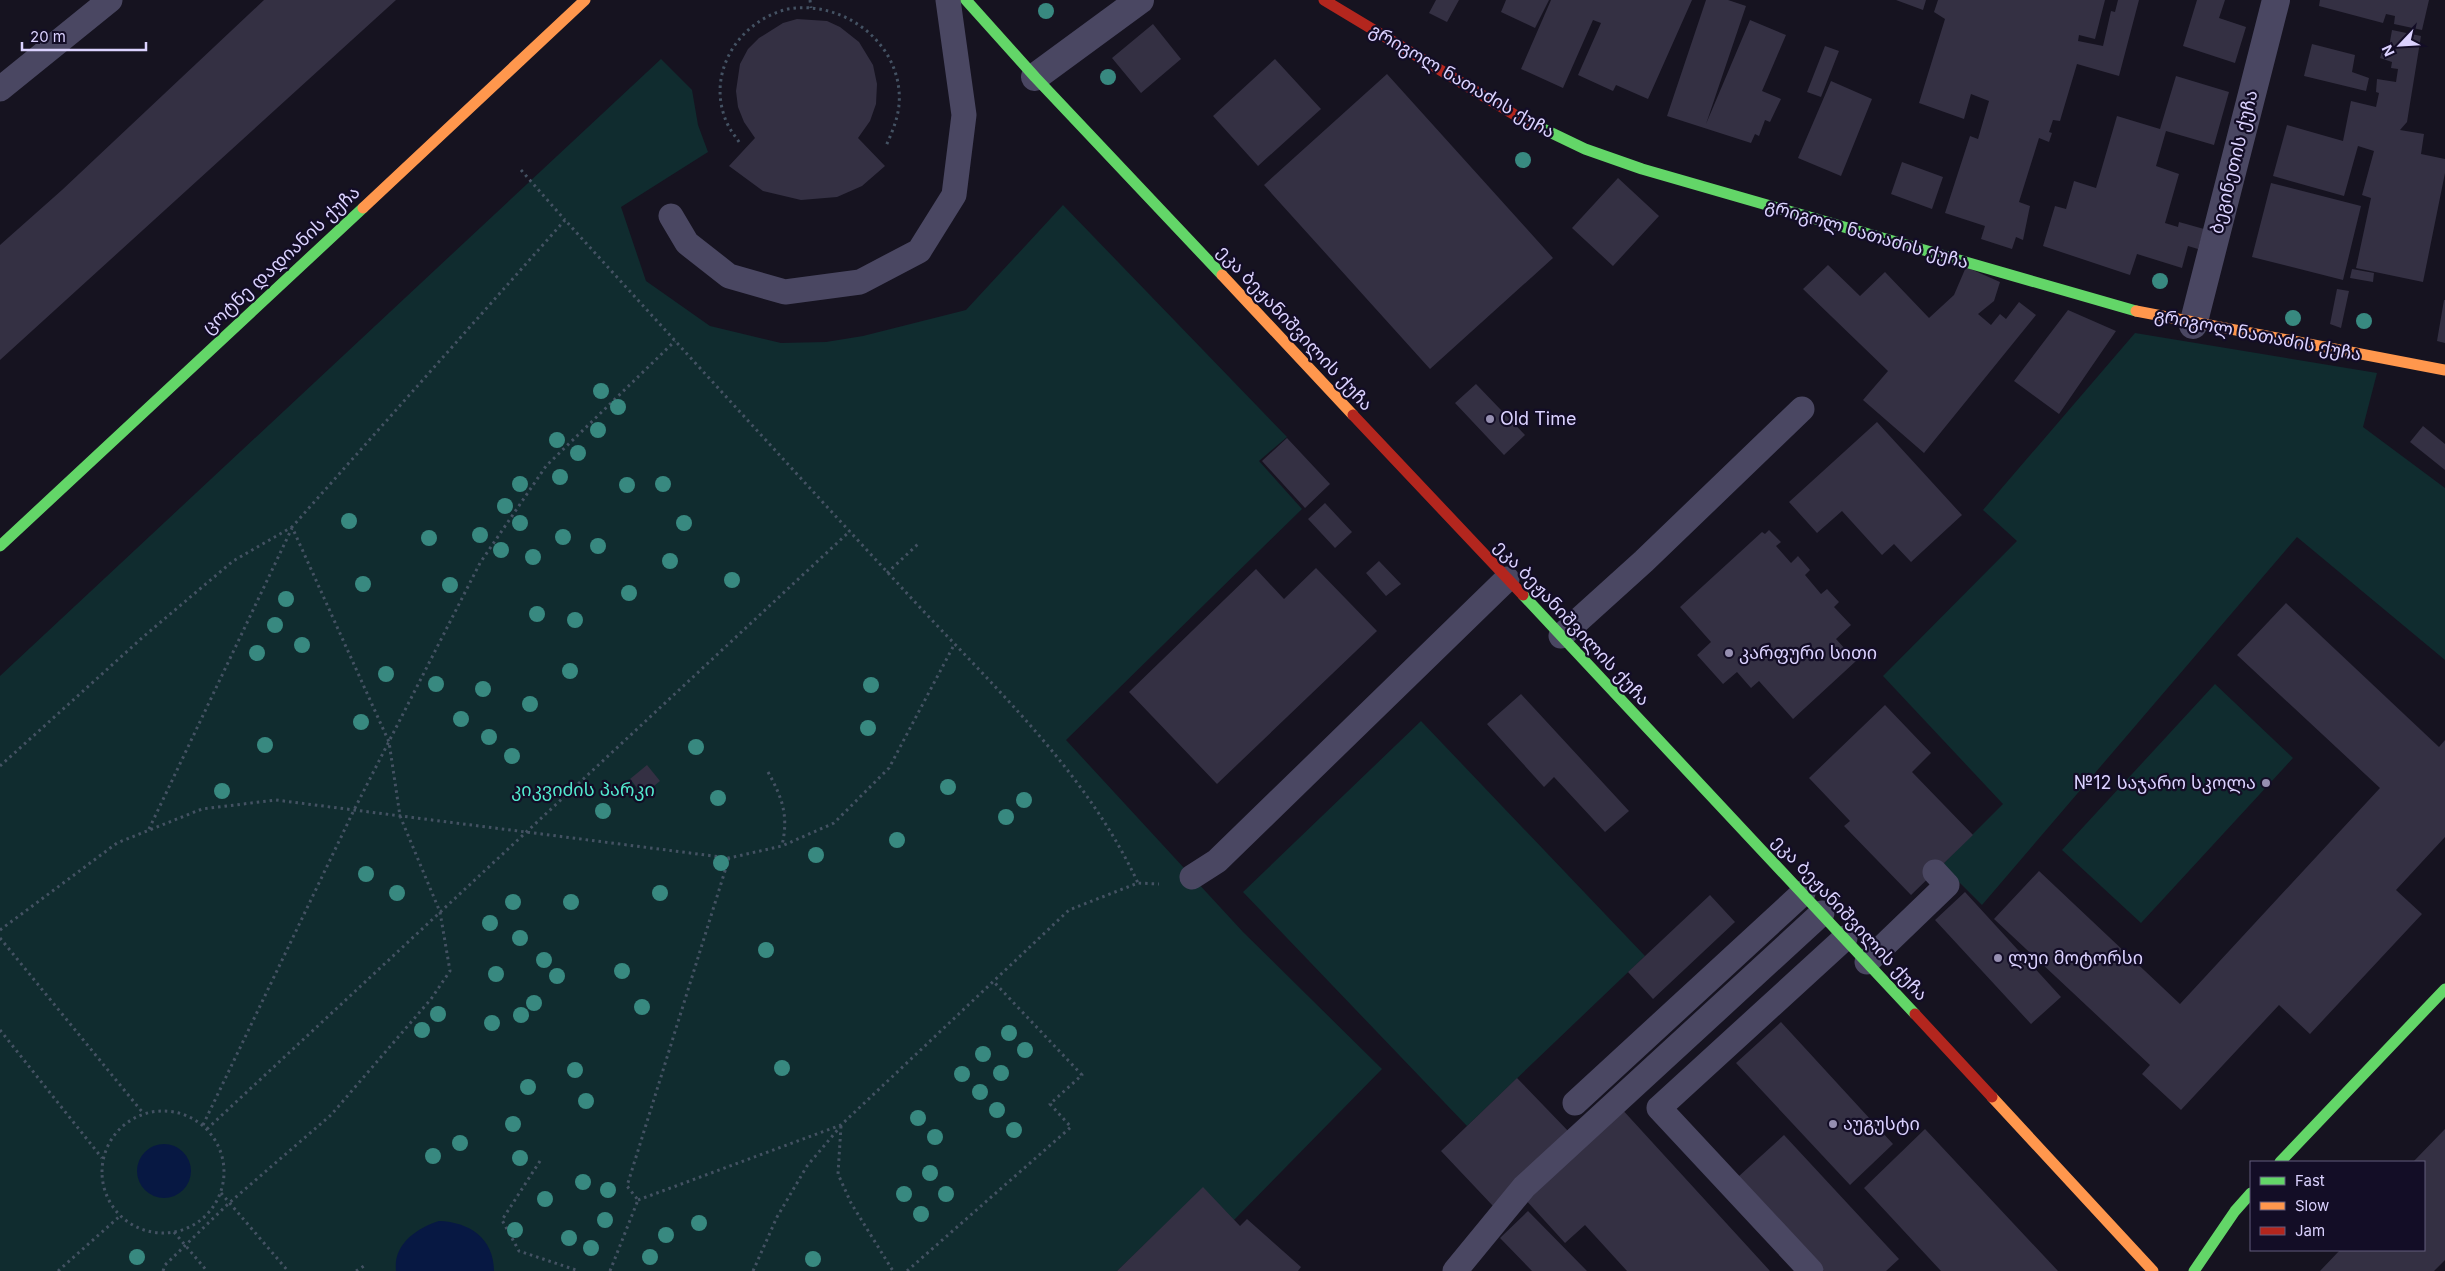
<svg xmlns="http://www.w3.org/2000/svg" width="2445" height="1271" font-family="Inter,'Noto Sans Georgian',sans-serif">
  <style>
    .green { fill: #102c2f }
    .water { fill: #071843 }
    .building { fill: #343043 }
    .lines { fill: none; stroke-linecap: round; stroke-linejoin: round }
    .path { stroke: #445263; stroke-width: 3; stroke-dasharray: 2.5 4; stroke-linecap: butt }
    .lane { stroke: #4a4762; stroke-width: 25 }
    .street { stroke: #4a4762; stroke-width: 28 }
    .fast { stroke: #63d668; stroke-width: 11 }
    .slow { stroke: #ff974d; stroke-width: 11 }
    .jam { stroke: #b3261e; stroke-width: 11 }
    .tree { fill: #388980 }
    .poi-dot { fill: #968fb1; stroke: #130d26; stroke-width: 2 }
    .labels { text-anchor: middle; stroke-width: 4.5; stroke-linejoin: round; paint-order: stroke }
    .street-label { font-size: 18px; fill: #dbd2ff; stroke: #130d26 }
    .poi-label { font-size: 18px; fill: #dbd2ff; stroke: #130d26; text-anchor: start }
    .park-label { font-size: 18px; fill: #53eacf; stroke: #130d26 }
  </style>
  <rect width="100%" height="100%" fill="#161320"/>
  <!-- green -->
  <path class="green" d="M 661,59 L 692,90 L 698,125 L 708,152 L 621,207 L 646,281 L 710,326 L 781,343 L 826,342 L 863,336 L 966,310 L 1063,205 L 1287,437 L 1259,461 L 1302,509 L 1066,740 L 1243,932 L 1382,1069 L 1234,1220 L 1203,1188 L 1117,1271 L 0,1271 L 0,676 Z
    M 2135,333 L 2377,373 L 2363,427 L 2445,488 L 2445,660 L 2297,537 L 1982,905 L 1942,865 L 2003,804 L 1883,676 L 2017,541 L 1983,510 Z
    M 2215,684 L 2293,758 L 2141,923 L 2062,850 Z
    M 1421,721 L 1645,956 L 1467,1126 L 1243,892 Z"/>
  <!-- water -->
  <path class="water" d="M137 1171a27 27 0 1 1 54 0a27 27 0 1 1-54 0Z
    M 439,1221 C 469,1222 494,1238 494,1271 L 396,1271 C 393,1244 417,1228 439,1221 Z"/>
  <!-- building -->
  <path class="building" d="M 264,0 L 396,0 L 0,360 L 0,245 L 62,190 Z
    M 1436,0 L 1459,0 L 1447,22 L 1429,13 Z
    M 1506,0 L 1549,0 L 1535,28 L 1501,12 Z
    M 1551,0 L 1692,0 L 1648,99 L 1616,85 L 1613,91 L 1578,75 L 1601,23 L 1593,20 L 1563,88 L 1521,69 Z
    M 1706,0 L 1728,0 L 1746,6 L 1706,124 L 1750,20 L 1786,35 L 1762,91 L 1781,99 L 1770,122 L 1765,120 L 1759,136 L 1755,134 L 1751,143 L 1667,116 Z
    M 1896,0 L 1926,0 L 1923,10 Z
    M 1938,0 L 2105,0 L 2095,39 L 2079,35 L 2078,41 L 2103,46 L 2111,11 L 2115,12 L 2118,0 L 2139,0 L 2119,76 L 2077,64 L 2060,121 L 2053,120 L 2049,132 L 2052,133 L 2049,142 L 2039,138 L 2019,202 L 2030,206 L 2023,240 L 2016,237 L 2012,249 L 1981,239 L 1985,226 L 1945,213 L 1970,136 L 1978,139 L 1989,101 L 1971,94 L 1964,119 L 1919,103 L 1945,19 L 1934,12 Z
    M 2197,0 L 2225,0 L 2219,18 L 2246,27 L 2235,63 L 2183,46 Z
    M 2320,0 L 2429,0 L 2422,30 L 2394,24 L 2395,16 L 2386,14 L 2383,23 L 2319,6 Z
    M 797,19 L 827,21 L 840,27 L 859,42 L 873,65 L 877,84 L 876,104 L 870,121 L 858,138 L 885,166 L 862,186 L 837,197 L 801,200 L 763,191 L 729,166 L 755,138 L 744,122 L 738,107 L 736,91 L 740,64 L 748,49 L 759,38 L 783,23 Z
    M 1153,24 L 1181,59 L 1141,93 L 1112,58 Z
    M 2392,30 L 2421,36 L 2407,122 L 2400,130 L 2424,134 L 2421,154 L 2445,159 L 2445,173 L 2423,282 L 2356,268 L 2371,198 L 2362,195 L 2374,151 L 2358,146 L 2344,196 L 2273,176 L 2287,125 L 2343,141 L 2351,101 L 2376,107 L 2379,93 L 2376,92 L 2377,79 L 2396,82 L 2398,69 L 2391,68 L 2392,62 L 2380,58 L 2382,51 L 2388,53 Z
    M 2312,44 L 2355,55 L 2352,72 L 2369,78 L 2366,91 L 2304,76 Z
    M 1825,46 L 1839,51 L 1821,97 L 1807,92 Z
    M 1275,59 L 1321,109 L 1258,166 L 1213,116 Z
    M 1387,74 L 1553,258 L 1430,369 L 1264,185 Z
    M 2176,76 L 2229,92 L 2214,145 L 2166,131 L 2156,166 L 2179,174 L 2165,223 L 2178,227 L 2179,222 L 2204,229 L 2198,249 L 2188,246 L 2182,268 L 2137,254 L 2130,275 L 2043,246 L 2055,206 L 2066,209 L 2074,181 L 2096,188 L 2117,116 L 2160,129 Z
    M 1831,81 L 1872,99 L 1841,176 L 1798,158 Z
    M 1902,162 L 1943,177 L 1932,209 L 1891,194 Z
    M 1618,178 L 1659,216 L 1613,266 L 1572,228 Z
    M 2271,183 L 2361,206 L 2343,280 L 2252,257 Z
    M 1828,265 L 1860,296 L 1885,272 L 1929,318 L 1954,295 L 1966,267 L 2000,282 L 1994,301 L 1978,314 L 1991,325 L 2000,314 L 2006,319 L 2019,302 L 2036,315 L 1924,453 L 1863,400 L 1888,371 L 1803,289 Z
    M 2352,269 L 2374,273 L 2373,282 L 2350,278 Z
    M 2337,289 L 2349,291 L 2341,328 L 2330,324 Z
    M 2444,300 L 2445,300 L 2445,343 L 2437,341 Z
    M 2068,310 L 2116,331 L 2059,414 L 2014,381 Z
    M 1476,384 L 1525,435 L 1504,455 L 1455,403 Z
    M 1877,422 L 1962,515 L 1911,562 L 1894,544 L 1882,555 L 1842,511 L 1817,533 L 1789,502 Z
    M 2423,426 L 2445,444 L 2445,470 L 2410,442 Z
    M 1287,438 L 1330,484 L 1305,508 L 1262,461 Z
    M 1325,503 L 1352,532 L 1335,548 L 1308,519 Z
    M 1769,530 L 1781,542 L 1776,546 L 1791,563 L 1798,556 L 1810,570 L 1805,575 L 1821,594 L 1827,589 L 1839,602 L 1834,607 L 1851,625 L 1836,639 L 1856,661 L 1793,719 L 1759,681 L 1751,688 L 1737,672 L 1723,684 L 1697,655 L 1711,642 L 1680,607 L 1762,532 L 1765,534 Z
    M 1379,561 L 1401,584 L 1386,596 L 1366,573 Z
    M 1316,568 L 1377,631 L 1217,784 L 1129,692 L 1256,569 L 1284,599 Z
    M 2286,603 L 2439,747 L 2445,740 L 2445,837 L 2396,890 L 2422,914 L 2310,1034 L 2279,1005 L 2181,1110 L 2142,1074 L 2150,1065 L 1994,919 L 2039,871 L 2180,1004 L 2380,788 L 2237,655 Z
    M 1521,694 L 1629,811 L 1605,832 L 1554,777 L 1544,787 L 1487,724 Z
    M 1885,705 L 1931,753 L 1912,772 L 1973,835 L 1911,895 L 1844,826 L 1850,821 L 1809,778 Z
    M 647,765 L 660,781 L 643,795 L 630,779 Z
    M 1965,892 L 2061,997 L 2031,1024 L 1935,920 Z
    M 1710,895 L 1735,922 L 1653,999 L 1628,972 Z
    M 1781,1022 L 1893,1144 L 1850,1185 L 1736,1063 Z
    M 1517,1078 L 1570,1133 L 1493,1206 L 1441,1151 Z
    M 1620,1107 L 1770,1271 L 1627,1271 L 1585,1225 L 1565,1243 L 1523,1197 Z
    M 1925,1129 L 2058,1271 L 1941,1271 L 1915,1243 L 1864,1188 Z
    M 2445,1129 L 2445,1260 L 2434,1271 L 2320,1271 L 2340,1250 L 2424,1250 L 2424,1162 L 2413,1162 Z
    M 1784,1135 L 1899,1259 L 1886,1271 L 1824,1271 L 1738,1177 Z
    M 1203,1187 L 1240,1226 L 1247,1219 L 1301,1267 L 1298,1271 L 1117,1271 Z
    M 1528,1211 L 1587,1271 L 1532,1271 L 1500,1238 Z"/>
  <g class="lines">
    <!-- path -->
    <path class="path" d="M 810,0 L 811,8
      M 739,142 C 735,136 730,130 727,123 C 705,74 738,21 788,9 C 841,0 895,39 899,91 C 901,111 894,128 886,146
      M 521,170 L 565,220
      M 887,573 L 918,544
      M 0,766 L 143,637 L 233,561 L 292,527
      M 768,772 C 782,797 789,816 782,845
      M 149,829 L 292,528
      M 0,930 L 117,843 L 202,809 L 276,800 L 729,858 L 782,846 L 834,823 L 889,768 L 954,645
      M 0,938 L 143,1113
      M 0,1030 L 102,1158
      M102 1172a61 61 0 1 1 122 0a61 61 0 1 1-122 0Z
      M 203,1125 L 354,810 L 480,563 L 546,466 L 675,341
      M 841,1126 L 838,1174 L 851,1203 L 893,1271
      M 207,1129 L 850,531
      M 540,1161 L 502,1220 L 519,1251 L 579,1271
      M 221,1193 L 288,1271
      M 638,1200 L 841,1125 L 1069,910 L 1138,883 L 1159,884
      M 174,1232 L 207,1271
      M 58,1271 L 120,1216
      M 163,1271 L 165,1265 L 229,1203 L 331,1115 L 431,999 L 450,971 L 440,912 L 400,816 L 389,742 L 292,527 L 565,220 C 677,343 789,466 902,588 C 987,681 1084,767 1138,883
      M 356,1271 L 364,1266
      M 610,1271 L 638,1200 L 627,1186 L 729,858
      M 753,1271 L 777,1217 L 807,1166 L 840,1127
      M 907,1271 L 1071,1127 L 1050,1104 L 1082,1075 L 993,981"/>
    <!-- lane -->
    <path class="lane" d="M 0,89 L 110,0
      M 671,216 L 687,243 L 729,276 L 785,292 L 860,282 L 919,251 L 954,195 L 964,115 L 948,0
      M 1561,636 L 1644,561 L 1802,409
      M 1192,877 L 1217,861 L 1507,579
      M 1867,962 L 1947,885 L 1935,872
      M 1575,1103 L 1803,893
      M 1455,1271 L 1524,1187 L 1822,913
      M 1811,1271 L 1659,1108 L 1845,938"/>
    <!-- street -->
    <path class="street" d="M 1035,77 L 1140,0
      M 2193,325 L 2276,0"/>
    <!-- fast -->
    <path class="fast" d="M 966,0 L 1035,77 L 1222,275
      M 1535,125 L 1585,149 L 1642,169 L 2136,311
      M 0,546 L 363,208
      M 1523,595 L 1915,1014
      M 2280,1162 L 2445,989
      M 2194,1271 L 2235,1211 L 2251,1193"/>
    <!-- slow -->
    <path class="slow" d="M 363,208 L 585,0
      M 1222,275 L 1353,415
      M 2136,311 L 2445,370
      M 1992,1097 L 2153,1271"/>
    <!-- jam -->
    <path class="jam" d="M 1324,0 L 1515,115 L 1535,125
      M 1353,415 L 1523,595
      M 1915,1014 L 1992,1097"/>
  </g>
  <!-- trees -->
  <g class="tree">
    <circle cx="1046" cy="11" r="8"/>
    <circle cx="1108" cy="77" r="8"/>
    <circle cx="1523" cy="160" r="8"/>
    <circle cx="2160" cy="281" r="8"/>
    <circle cx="2293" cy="318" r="8"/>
    <circle cx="2364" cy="321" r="8"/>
    <circle cx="601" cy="391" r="8"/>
    <circle cx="618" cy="407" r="8"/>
    <circle cx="598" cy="430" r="8"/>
    <circle cx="557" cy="440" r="8"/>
    <circle cx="578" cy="453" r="8"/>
    <circle cx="560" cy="477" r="8"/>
    <circle cx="520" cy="484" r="8"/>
    <circle cx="663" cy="484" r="8"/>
    <circle cx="627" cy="485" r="8"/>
    <circle cx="505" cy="506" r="8"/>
    <circle cx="349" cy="521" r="8"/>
    <circle cx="520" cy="523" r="8"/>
    <circle cx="684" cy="523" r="8"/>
    <circle cx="480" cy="535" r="8"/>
    <circle cx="563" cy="537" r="8"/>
    <circle cx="429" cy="538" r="8"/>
    <circle cx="598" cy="546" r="8"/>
    <circle cx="501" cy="550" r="8"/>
    <circle cx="533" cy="557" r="8"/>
    <circle cx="670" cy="561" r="8"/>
    <circle cx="732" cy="580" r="8"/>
    <circle cx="363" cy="584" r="8"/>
    <circle cx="450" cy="585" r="8"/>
    <circle cx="629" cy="593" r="8"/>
    <circle cx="286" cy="599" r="8"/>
    <circle cx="537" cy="614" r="8"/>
    <circle cx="575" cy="620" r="8"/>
    <circle cx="275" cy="625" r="8"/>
    <circle cx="302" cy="645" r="8"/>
    <circle cx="257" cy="653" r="8"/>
    <circle cx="570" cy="671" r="8"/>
    <circle cx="386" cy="674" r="8"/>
    <circle cx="436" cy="684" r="8"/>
    <circle cx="871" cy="685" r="8"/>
    <circle cx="483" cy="689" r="8"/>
    <circle cx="530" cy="704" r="8"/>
    <circle cx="461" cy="719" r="8"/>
    <circle cx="361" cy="722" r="8"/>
    <circle cx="868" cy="728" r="8"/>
    <circle cx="489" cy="737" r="8"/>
    <circle cx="265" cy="745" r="8"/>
    <circle cx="696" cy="747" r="8"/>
    <circle cx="512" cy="756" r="8"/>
    <circle cx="948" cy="787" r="8"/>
    <circle cx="222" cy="791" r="8"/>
    <circle cx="718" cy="798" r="8"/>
    <circle cx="1024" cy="800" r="8"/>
    <circle cx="603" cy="811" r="8"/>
    <circle cx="1006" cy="817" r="8"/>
    <circle cx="897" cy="840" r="8"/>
    <circle cx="816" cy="855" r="8"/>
    <circle cx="721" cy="863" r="8"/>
    <circle cx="366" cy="874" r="8"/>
    <circle cx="397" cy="893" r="8"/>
    <circle cx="660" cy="893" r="8"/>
    <circle cx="513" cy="902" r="8"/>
    <circle cx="571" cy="902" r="8"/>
    <circle cx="490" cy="923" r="8"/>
    <circle cx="520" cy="938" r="8"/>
    <circle cx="766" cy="950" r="8"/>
    <circle cx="544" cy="960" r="8"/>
    <circle cx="622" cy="971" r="8"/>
    <circle cx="496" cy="974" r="8"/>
    <circle cx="557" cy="976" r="8"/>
    <circle cx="534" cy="1003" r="8"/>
    <circle cx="642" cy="1007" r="8"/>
    <circle cx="438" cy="1014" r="8"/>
    <circle cx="521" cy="1015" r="8"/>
    <circle cx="492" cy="1023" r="8"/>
    <circle cx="422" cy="1030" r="8"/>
    <circle cx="1009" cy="1033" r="8"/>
    <circle cx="1025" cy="1050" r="8"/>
    <circle cx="983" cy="1054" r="8"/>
    <circle cx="782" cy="1068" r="8"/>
    <circle cx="575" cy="1070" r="8"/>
    <circle cx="1001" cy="1073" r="8"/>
    <circle cx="962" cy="1074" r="8"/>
    <circle cx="528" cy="1087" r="8"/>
    <circle cx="980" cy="1092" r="8"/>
    <circle cx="586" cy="1101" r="8"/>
    <circle cx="997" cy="1110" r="8"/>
    <circle cx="918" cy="1118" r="8"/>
    <circle cx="513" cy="1124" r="8"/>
    <circle cx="1014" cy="1130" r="8"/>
    <circle cx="935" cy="1137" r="8"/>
    <circle cx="460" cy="1143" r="8"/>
    <circle cx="433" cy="1156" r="8"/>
    <circle cx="520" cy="1158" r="8"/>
    <circle cx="930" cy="1173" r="8"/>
    <circle cx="583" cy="1182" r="8"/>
    <circle cx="608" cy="1190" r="8"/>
    <circle cx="904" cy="1194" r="8"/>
    <circle cx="946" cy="1194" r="8"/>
    <circle cx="545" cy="1199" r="8"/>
    <circle cx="921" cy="1214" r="8"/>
    <circle cx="605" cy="1220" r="8"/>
    <circle cx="699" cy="1223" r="8"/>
    <circle cx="515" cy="1230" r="8"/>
    <circle cx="666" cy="1235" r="8"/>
    <circle cx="569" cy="1238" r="8"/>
    <circle cx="591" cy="1248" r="8"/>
    <circle cx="137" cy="1257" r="8"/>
    <circle cx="650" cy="1257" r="8"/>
    <circle cx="813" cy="1259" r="8"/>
  </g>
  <!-- markers -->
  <g class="poi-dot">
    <circle cx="1490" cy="419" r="5"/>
    <circle cx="1729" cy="653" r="5"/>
    <circle cx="2266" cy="783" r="5"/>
    <circle cx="1998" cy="958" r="5"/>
    <circle cx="1833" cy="1124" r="5"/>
  </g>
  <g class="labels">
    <!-- street labels -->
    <g class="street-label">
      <text transform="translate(1462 81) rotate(30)" y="6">გრიგოლ ნათაძის ქუჩა</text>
      <text transform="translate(2234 162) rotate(-76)" y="6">ბეგინეთის ქუჩა</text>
      <text transform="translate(1867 234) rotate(16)" y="6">გრიგოლ ნათაძის ქუჩა</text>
      <text transform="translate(281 260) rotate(-43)" y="6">ცოტნე დადიანის ქუჩა</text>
      <text transform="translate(1295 328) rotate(47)" y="6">ეკა ბეჟანიშვილის ქუჩა</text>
      <text transform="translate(2258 335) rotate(11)" y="6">გრიგოლ ნათაძის ქუჩა</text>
      <text transform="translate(1572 623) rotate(47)" y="6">ეკა ბეჟანიშვილის ქუჩა</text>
      <text transform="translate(1850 918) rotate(47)" y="6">ეკა ბეჟანიშვილის ქუჩა</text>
    </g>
    <!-- poi labels -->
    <g class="poi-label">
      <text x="1500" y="425">Old Time</text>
      <text x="1739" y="659">კარფური სითი</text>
      <text x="2256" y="789" text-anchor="end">№12 საჯარო სკოლა</text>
      <text x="2008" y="964">ლუი მოტორსი</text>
      <text x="1843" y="1130">აუგუსტი</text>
    </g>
    <!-- park labels -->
    <g class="park-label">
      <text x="583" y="796">კიკვიძის პარკი</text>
    </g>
  </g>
  <!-- legend -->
  <rect x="2250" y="1161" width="175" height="90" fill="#130d26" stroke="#635c7d"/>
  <rect x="2260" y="1177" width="25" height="8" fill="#63d668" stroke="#635c7d"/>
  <text x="2295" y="1186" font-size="15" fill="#dbd2ff">Fast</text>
  <rect x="2260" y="1202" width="25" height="8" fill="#ff974d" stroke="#635c7d"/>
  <text x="2295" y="1211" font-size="15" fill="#dbd2ff">Slow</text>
  <rect x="2260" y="1227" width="25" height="8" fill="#b3261e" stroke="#635c7d"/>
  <text x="2295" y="1236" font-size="15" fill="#dbd2ff">Jam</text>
  <!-- north arrow -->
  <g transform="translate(2400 45) rotate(245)" stroke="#130d26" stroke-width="4" paint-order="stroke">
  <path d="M0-4L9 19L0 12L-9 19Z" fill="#dbd2ff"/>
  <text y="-8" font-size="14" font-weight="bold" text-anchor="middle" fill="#dbd2ff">N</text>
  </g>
  <!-- scale -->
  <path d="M22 42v8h124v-8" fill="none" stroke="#dbd2ff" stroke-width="2.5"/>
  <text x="30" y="42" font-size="15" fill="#dbd2ff" stroke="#130d26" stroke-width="4" paint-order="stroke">20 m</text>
</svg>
